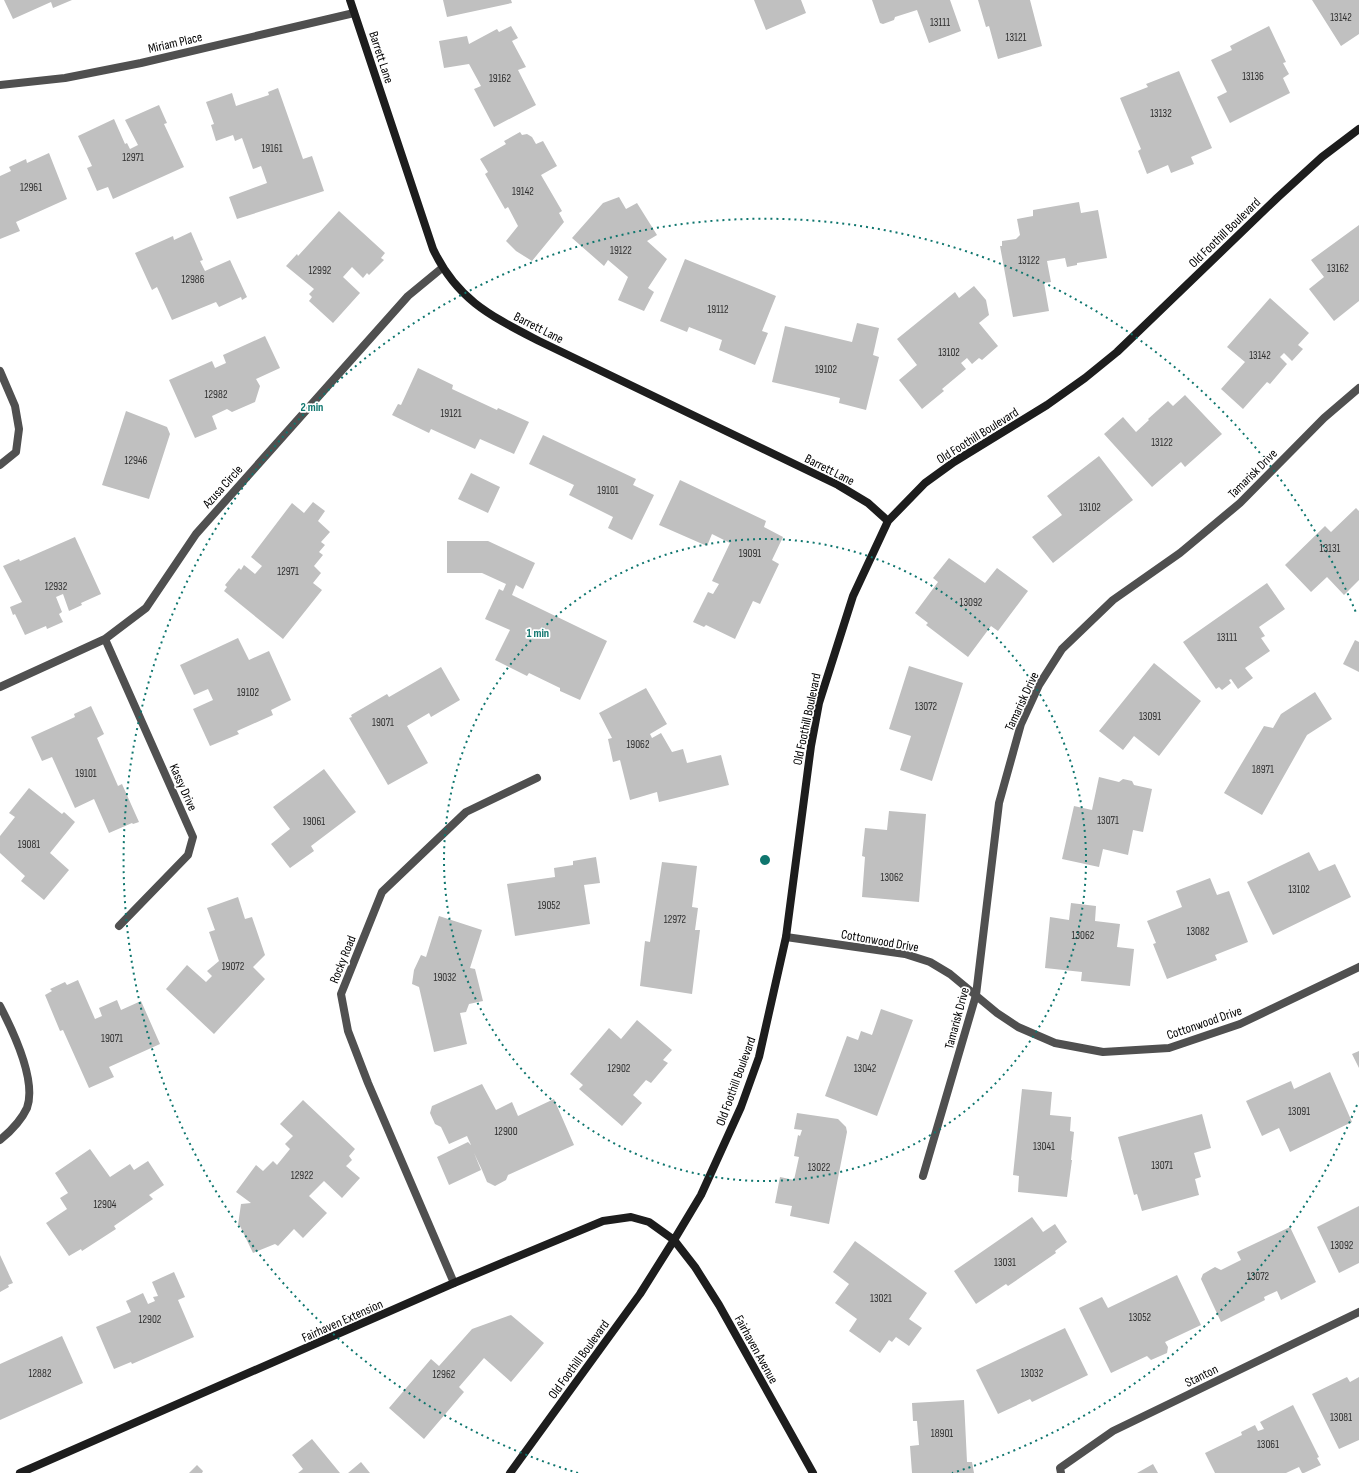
<svg xmlns="http://www.w3.org/2000/svg" width="1359" height="1473" font-family="'Sofia Sans Condensed',sans-serif">
  <style>
    .building { fill: #c0c0c0 }
    .lines { fill: none; stroke-linecap: round; stroke-linejoin: round }
    .street { stroke: #505050; stroke-width: 8 }
    .secondary { stroke: #1d1d1d; stroke-width: 8 }
    .ring { fill: none; stroke: #0f766e; stroke-width: 2; stroke-dasharray: 2 4 }
    .labels { text-anchor: middle; stroke-width: 3.5; stroke-linejoin: round; paint-order: stroke }
    .number-label { font-size: 11px; fill: #303030 }
    .street-label { font-size: 13px; fill: #000; stroke: #fff }
    .centre { fill: #0f766e; stroke: #fff; stroke-width: 2 }
    .ring-label { font-size: 12px; text-anchor: middle; font-weight: bold; fill: #0f766e; stroke: #fff; stroke-width: 3.5; stroke-linejoin: round; paint-order: stroke }
  </style>
  <rect width="100%" height="100%" fill="#fff"/>
  <!-- building -->
  <path class="building" d="M 4,0 L 72,0 L 53,8 L 51,2 L 13,19 Z
    M 443,0 L 511,0 L 512,3 L 447,17 Z
    M 754,0 L 801,0 L 806,13 L 766,30 Z
    M 872,0 L 950,0 L 961,31 L 929,43 L 917,10 L 895,17 L 894,20 L 883,24 L 880,23 Z
    M 978,0 L 1030,0 L 1042,46 L 998,59 L 989,26 L 986,27 Z
    M 1312,0 L 1359,0 L 1359,34 L 1341,46 Z
    M 511,26 L 518,38 L 512,41 L 526,67 L 518,70 L 536,105 L 494,127 L 474,89 L 481,86 L 469,64 L 444,68 L 439,41 L 467,36 L 469,44 L 497,29 L 499,32 Z
    M 1269,26 L 1286,62 L 1283,63 L 1289,74 L 1283,78 L 1290,93 L 1230,123 L 1217,97 L 1227,92 L 1211,60 L 1232,50 L 1230,46 Z
    M 1179,71 L 1212,148 L 1191,157 L 1194,164 L 1171,173 L 1168,165 L 1147,174 L 1138,151 L 1141,149 L 1120,98 L 1148,87 L 1146,84 Z
    M 278,88 L 303,159 L 312,156 L 324,191 L 237,219 L 229,197 L 267,183 L 261,166 L 253,169 L 242,138 L 235,141 L 233,135 L 216,141 L 211,125 L 214,124 L 206,102 L 232,93 L 236,106 L 269,95 L 268,92 Z
    M 159,105 L 167,123 L 164,124 L 184,167 L 113,199 L 108,187 L 97,191 L 87,168 L 92,166 L 78,136 L 114,119 L 125,144 L 127,143 L 130,149 L 138,145 L 125,120 Z
    M 520,132 L 522,135 L 527,134 L 532,137 L 536,144 L 543,141 L 557,166 L 541,175 L 562,211 L 559,213 L 564,222 L 532,261 L 516,251 L 506,241 L 518,226 L 508,207 L 505,209 L 485,174 L 488,172 L 480,159 L 506,144 L 504,141 Z
    M 49,153 L 67,199 L 16,222 L 20,231 L 0,239 L 0,176 L 11,171 L 9,167 L 26,159 L 27,163 Z
    M 619,197 L 626,209 L 637,203 L 657,235 L 647,241 L 667,259 L 648,288 L 654,292 L 644,311 L 618,300 L 628,277 L 608,260 L 604,266 L 572,238 L 603,203 Z
    M 1079,202 L 1081,213 L 1098,210 L 1107,258 L 1077,263 L 1077,265 L 1067,267 L 1065,258 L 1047,261 L 1051,282 L 1044,283 L 1049,311 L 1013,317 L 1000,246 L 1002,246 L 1002,241 L 1016,239 L 1020,235 L 1017,219 L 1033,216 L 1033,210 Z
    M 339,211 L 385,253 L 381,258 L 384,260 L 369,275 L 367,273 L 363,278 L 352,267 L 343,277 L 360,293 L 333,323 L 309,301 L 312,297 L 309,294 L 314,289 L 286,266 L 297,254 L 298,256 Z
    M 1359,225 L 1359,301 L 1334,321 L 1309,289 L 1324,277 L 1311,260 Z
    M 191,232 L 203,260 L 200,261 L 205,271 L 230,260 L 247,297 L 242,300 L 241,297 L 219,307 L 216,302 L 172,320 L 157,287 L 152,290 L 135,253 L 173,236 L 174,240 Z
    M 685,259 L 776,296 L 762,331 L 768,333 L 755,365 L 719,350 L 722,340 L 689,327 L 687,332 L 660,321 Z
    M 974,286 L 986,300 L 989,315 L 979,323 L 998,346 L 982,360 L 979,358 L 972,364 L 967,358 L 961,363 L 966,369 L 942,389 L 944,391 L 922,409 L 899,380 L 917,365 L 897,339 L 955,292 L 959,298 Z
    M 1270,298 L 1309,333 L 1298,345 L 1303,349 L 1292,361 L 1284,353 L 1280,357 L 1287,364 L 1270,384 L 1267,382 L 1243,409 L 1221,389 L 1245,362 L 1227,347 Z
    M 857,323 L 879,328 L 873,355 L 879,357 L 866,410 L 839,403 L 840,398 L 772,382 L 785,326 L 852,342 Z
    M 265,336 L 280,368 L 256,379 L 260,386 L 255,402 L 232,412 L 227,409 L 212,416 L 217,429 L 195,438 L 169,380 L 212,361 L 215,368 L 226,363 L 223,355 Z
    M 418,368 L 453,385 L 452,389 L 497,410 L 498,408 L 529,422 L 514,454 L 480,439 L 475,449 L 431,429 L 429,433 L 392,415 L 398,404 L 401,405 Z
    M 1185,395 L 1222,434 L 1185,467 L 1181,462 L 1152,487 L 1104,434 L 1123,417 L 1136,432 L 1149,420 L 1148,419 L 1168,401 L 1173,406 Z
    M 126,411 L 167,427 L 170,434 L 149,499 L 102,485 Z
    M 543,435 L 636,479 L 633,485 L 654,495 L 632,540 L 608,528 L 613,517 L 569,495 L 574,485 L 529,464 Z
    M 1099,456 L 1133,500 L 1053,563 L 1032,537 L 1062,515 L 1047,496 Z
    M 471,473 L 500,487 L 488,513 L 458,499 Z
    M 680,480 L 766,521 L 764,527 L 783,537 L 772,560 L 779,564 L 760,604 L 753,601 L 735,639 L 706,625 L 704,627 L 693,622 L 708,592 L 713,594 L 719,584 L 712,581 L 730,543 L 712,534 L 707,546 L 659,525 Z
    M 313,502 L 325,511 L 318,521 L 330,532 L 321,542 L 325,545 L 319,552 L 323,555 L 314,566 L 321,573 L 313,583 L 322,590 L 283,639 L 224,591 L 227,587 L 225,585 L 239,568 L 241,570 L 244,565 L 255,574 L 262,566 L 251,557 L 292,503 L 304,513 Z
    M 1356,508 L 1359,511 L 1359,580 L 1344,595 L 1327,577 L 1311,592 L 1285,565 L 1325,526 L 1331,532 Z
    M 75,537 L 101,594 L 81,603 L 82,605 L 69,611 L 63,594 L 56,597 L 62,612 L 59,614 L 63,622 L 47,629 L 46,626 L 25,635 L 15,614 L 13,615 L 10,607 L 22,602 L 3,566 L 19,559 L 20,561 Z
    M 447,541 L 488,541 L 535,563 L 523,589 L 516,585 L 512,595 L 607,641 L 580,700 L 560,691 L 560,688 L 529,673 L 527,676 L 495,660 L 510,630 L 485,619 L 499,589 L 503,591 L 506,584 L 482,573 L 447,573 Z
    M 949,558 L 985,583 L 997,568 L 1028,591 L 998,631 L 991,626 L 968,657 L 926,625 L 928,623 L 915,613 L 938,582 L 933,578 Z
    M 1267,583 L 1285,609 L 1259,627 L 1265,636 L 1261,638 L 1270,651 L 1245,668 L 1253,678 L 1238,689 L 1231,679 L 1229,680 L 1231,683 L 1222,690 L 1219,687 L 1216,689 L 1183,642 Z
    M 238,638 L 249,660 L 269,651 L 291,700 L 271,710 L 273,715 L 237,731 L 239,734 L 210,746 L 193,709 L 213,700 L 208,689 L 194,695 L 180,665 Z
    M 1355,640 L 1359,642 L 1359,672 L 1343,664 Z
    M 1154,663 L 1201,701 L 1159,756 L 1134,736 L 1123,750 L 1099,731 Z
    M 909,666 L 963,683 L 932,781 L 900,770 L 911,736 L 889,729 Z
    M 441,667 L 460,700 L 431,717 L 429,713 L 407,726 L 428,763 L 388,785 L 349,718 L 352,717 L 351,715 L 387,694 L 389,697 Z
    M 646,688 L 667,724 L 650,734 L 652,738 L 661,733 L 672,752 L 683,749 L 687,763 L 721,755 L 729,785 L 659,802 L 657,792 L 630,800 L 620,760 L 613,762 L 608,739 L 612,738 L 599,713 Z
    M 1315,692 L 1332,719 L 1307,735 L 1262,815 L 1224,793 L 1264,726 L 1273,728 L 1281,714 Z
    M 91,706 L 104,734 L 97,738 L 118,786 L 122,784 L 139,822 L 133,824 L 132,823 L 109,833 L 94,799 L 75,808 L 52,757 L 42,761 L 31,737 L 75,717 L 74,714 Z
    M 324,769 L 356,812 L 311,846 L 314,851 L 290,868 L 271,844 L 290,829 L 273,807 Z
    M 1099,777 L 1119,782 L 1123,779 L 1132,781 L 1134,785 L 1152,789 L 1143,832 L 1133,830 L 1128,855 L 1103,849 L 1099,867 L 1062,859 L 1074,806 L 1092,810 Z
    M 29,788 L 62,814 L 64,812 L 75,822 L 50,853 L 69,870 L 44,900 L 21,881 L 25,876 L 0,853 L 0,836 L 15,817 L 9,813 Z
    M 889,811 L 926,814 L 919,902 L 862,897 L 865,857 L 862,856 L 865,828 L 887,830 Z
    M 1309,852 L 1319,871 L 1335,864 L 1351,897 L 1273,935 L 1247,882 Z
    M 596,857 L 600,883 L 584,885 L 590,924 L 515,936 L 507,884 L 555,877 L 554,868 L 573,865 L 573,861 Z
    M 662,862 L 697,866 L 692,907 L 698,908 L 695,930 L 700,930 L 692,994 L 640,986 L 645,941 L 650,942 Z
    M 1210,878 L 1217,895 L 1229,891 L 1248,942 L 1215,955 L 1217,960 L 1167,979 L 1153,944 L 1156,943 L 1147,921 L 1182,907 L 1176,891 Z
    M 238,897 L 245,919 L 252,917 L 265,955 L 253,967 L 265,979 L 214,1034 L 166,989 L 187,965 L 206,982 L 212,976 L 207,971 L 219,961 L 209,932 L 215,930 L 207,908 Z
    M 1071,903 L 1096,906 L 1095,921 L 1120,924 L 1117,947 L 1134,949 L 1130,986 L 1081,981 L 1082,972 L 1045,968 L 1050,917 L 1069,920 Z
    M 439,916 L 482,930 L 470,968 L 475,969 L 483,1001 L 469,1004 L 466,1012 L 460,1013 L 467,1044 L 434,1052 L 419,987 L 412,984 L 414,970 L 421,955 L 426,957 Z
    M 78,980 L 95,1019 L 102,1016 L 99,1008 L 117,1000 L 121,1010 L 141,1001 L 160,1044 L 109,1067 L 114,1077 L 89,1088 L 63,1030 L 60,1031 L 45,995 L 52,991 L 50,989 L 65,982 L 67,985 Z
    M 881,1009 L 913,1020 L 877,1116 L 825,1096 L 847,1036 L 858,1040 L 861,1031 L 872,1035 Z
    M 637,1020 L 672,1050 L 663,1060 L 668,1063 L 651,1083 L 646,1080 L 633,1095 L 642,1103 L 622,1126 L 579,1089 L 583,1085 L 570,1074 L 609,1028 L 621,1039 Z
    M 1359,1051 L 1359,1068 L 1352,1054 Z
    M 1330,1072 L 1352,1122 L 1290,1152 L 1279,1128 L 1262,1136 L 1246,1101 L 1291,1081 L 1294,1089 Z
    M 482,1084 L 496,1110 L 512,1102 L 518,1116 L 554,1099 L 574,1145 L 508,1175 L 506,1180 L 495,1186 L 487,1182 L 482,1170 L 474,1153 L 481,1170 L 449,1185 L 437,1157 L 468,1142 L 471,1145 L 467,1136 L 449,1144 L 441,1127 L 435,1124 L 430,1113 L 432,1106 Z
    M 1022,1089 L 1052,1092 L 1050,1115 L 1071,1117 L 1070,1131 L 1074,1132 L 1071,1160 L 1072,1160 L 1067,1197 L 1018,1192 L 1019,1176 L 1013,1175 Z
    M 303,1100 L 355,1149 L 349,1156 L 352,1160 L 346,1166 L 360,1178 L 342,1198 L 324,1181 L 309,1196 L 327,1213 L 303,1238 L 294,1229 L 278,1246 L 275,1244 L 253,1253 L 240,1226 L 238,1225 L 241,1204 L 251,1203 L 236,1192 L 256,1165 L 263,1171 L 273,1161 L 277,1165 L 290,1149 L 285,1144 L 293,1136 L 280,1124 Z
    M 797,1113 L 838,1119 L 846,1127 L 847,1132 L 829,1224 L 790,1216 L 792,1206 L 775,1203 L 780,1177 L 794,1180 L 799,1157 L 794,1156 L 798,1135 L 800,1136 L 802,1130 L 794,1129 Z
    M 1202,1114 L 1211,1148 L 1194,1153 L 1201,1177 L 1195,1179 L 1199,1195 L 1142,1211 L 1137,1194 L 1134,1195 L 1118,1137 Z
    M 90,1149 L 110,1177 L 130,1164 L 134,1170 L 148,1161 L 164,1185 L 149,1195 L 153,1199 L 114,1226 L 116,1229 L 82,1251 L 81,1249 L 69,1256 L 46,1223 L 67,1209 L 60,1198 L 68,1193 L 55,1173 Z
    M 1359,1206 L 1359,1263 L 1339,1273 L 1317,1227 Z
    M 1032,1217 L 1043,1232 L 1055,1224 L 1067,1242 L 1055,1251 L 1056,1253 L 1008,1286 L 1006,1284 L 976,1304 L 954,1271 Z
    M 1290,1227 L 1316,1282 L 1281,1300 L 1277,1291 L 1264,1297 L 1265,1300 L 1221,1322 L 1201,1279 L 1203,1274 L 1215,1267 L 1221,1270 L 1241,1260 L 1237,1252 Z
    M 855,1241 L 927,1293 L 909,1319 L 922,1328 L 909,1346 L 896,1337 L 892,1342 L 889,1340 L 880,1353 L 849,1331 L 857,1319 L 835,1303 L 849,1284 L 833,1272 Z
    M 0,1255 L 13,1283 L 8,1285 L 9,1287 L 0,1292 Z
    M 174,1272 L 185,1297 L 178,1300 L 194,1337 L 132,1364 L 131,1362 L 114,1369 L 96,1327 L 131,1312 L 126,1301 L 143,1293 L 148,1304 L 155,1301 L 153,1297 L 158,1296 L 152,1282 Z
    M 1177,1275 L 1201,1325 L 1165,1342 L 1168,1347 L 1167,1353 L 1151,1360 L 1147,1356 L 1111,1373 L 1079,1308 L 1102,1297 L 1108,1308 Z
    M 511,1315 L 544,1343 L 511,1382 L 484,1358 L 459,1387 L 464,1392 L 424,1439 L 389,1408 L 431,1359 L 439,1366 L 472,1329 Z
    M 1065,1328 L 1088,1375 L 1032,1402 L 1030,1399 L 998,1414 L 976,1370 Z
    M 62,1336 L 83,1383 L 0,1420 L 0,1364 Z
    M 1347,1377 L 1350,1382 L 1359,1377 L 1359,1440 L 1339,1449 L 1312,1394 Z
    M 964,1400 L 967,1462 L 972,1462 L 974,1473 L 912,1473 L 910,1446 L 919,1445 L 917,1421 L 913,1421 L 912,1403 Z
    M 1293,1405 L 1319,1457 L 1317,1458 L 1321,1465 L 1304,1473 L 1302,1473 L 1299,1467 L 1286,1473 L 1215,1473 L 1205,1453 L 1242,1435 L 1241,1432 L 1255,1425 L 1258,1431 L 1264,1429 L 1260,1422 Z
    M 312,1439 L 340,1473 L 298,1473 L 303,1469 L 292,1455 Z
    M 361,1462 L 370,1473 L 348,1473 Z
    M 1153,1464 L 1158,1473 L 1137,1473 Z
    M 197,1465 L 203,1471 L 202,1473 L 189,1473 Z"/>
  <g class="lines">
    <!-- street -->
    <path class="street" d="M 0,85 L 65,78 L 141,63 L 354,13
      M 0,371 L 15,406 L 19,429 L 16,452 L 0,465
      M 105,639 L 193,837 L 188,855 L 119,926
      M 0,687 L 105,639 L 146,608 L 196,534 L 408,296 L 442,268
      M 786,937 L 905,954 L 930,962 L 950,974 L 997,1013 L 1018,1027 L 1055,1043 L 1103,1052 L 1169,1048 L 1240,1024 L 1359,967
      M 0,1006 C 13,1031 37,1080 27,1108 C 21,1121 11,1131 0,1140
      M 923,1176 L 976,995 L 999,803 L 1021,724 L 1039,685 L 1062,649 L 1113,600 L 1180,553 L 1240,503 L 1324,418 L 1359,388
      M 454,1283 L 368,1083 L 348,1031 L 341,994 L 382,892 L 466,812 L 537,778
      M 1061,1473 L 1060,1468 L 1113,1431 L 1359,1312"/>
    <!-- secondary -->
    <path class="secondary" d="M 350,0 L 433,249 C 457,300 491,316 539,341 L 838,485 L 868,503 L 888,521
      M 20,1473 L 454,1283 L 603,1221 L 631,1217 L 649,1222 L 674,1240 L 695,1267 L 719,1305 L 813,1473
      M 510,1473 L 640,1294 L 674,1240 L 701,1195 L 741,1107 L 759,1057 L 786,937 L 811,746 L 819,703 L 853,596 L 888,521 L 925,483 L 954,462 L 1047,405 L 1085,378 L 1117,352 L 1277,198 L 1322,157 L 1359,129"/>
  </g>
  <!-- distance rings -->
  <g class="ring">
    <circle cx="765" cy="860" r="321"/>
    <path d="M1357 1105A641 641 0 0 1 952 1473M578 1473A641 641 0 1 1 1357 615"/>
  </g>
  <g class="labels">
    <!-- number labels -->
    <g class="number-label">
      <text x="1341" y="21">13142</text>
      <text x="940" y="26">13111</text>
      <text x="1016" y="41">13121</text>
      <text x="1253" y="80">13136</text>
      <text x="500" y="82">19162</text>
      <text x="1161" y="117">13132</text>
      <text x="272" y="152">19161</text>
      <text x="133" y="161">12971</text>
      <text x="31" y="191">12961</text>
      <text x="523" y="195">19142</text>
      <text x="621" y="254">19122</text>
      <text x="1029" y="264">13122</text>
      <text x="1338" y="272">13162</text>
      <text x="320" y="274">12992</text>
      <text x="193" y="283">12986</text>
      <text x="718" y="313">19112</text>
      <text x="949" y="356">13102</text>
      <text x="1260" y="359">13142</text>
      <text x="826" y="373">19102</text>
      <text x="216" y="398">12982</text>
      <text x="451" y="417">19121</text>
      <text x="1162" y="446">13122</text>
      <text x="136" y="464">12946</text>
      <text x="608" y="494">19101</text>
      <text x="1090" y="511">13102</text>
      <text x="1330" y="552">13131</text>
      <text x="750" y="557">19091</text>
      <text x="288" y="575">12971</text>
      <text x="56" y="590">12932</text>
      <text x="971" y="606">13092</text>
      <text x="1227" y="641">13111</text>
      <text x="248" y="696">19102</text>
      <text x="926" y="710">13072</text>
      <text x="1150" y="720">13091</text>
      <text x="383" y="726">19071</text>
      <text x="638" y="748">19062</text>
      <text x="1263" y="773">18971</text>
      <text x="86" y="777">19101</text>
      <text x="1108" y="824">13071</text>
      <text x="314" y="825">19061</text>
      <text x="29" y="848">19081</text>
      <text x="892" y="881">13062</text>
      <text x="1299" y="893">13102</text>
      <text x="549" y="909">19052</text>
      <text x="675" y="923">12972</text>
      <text x="1198" y="935">13082</text>
      <text x="1083" y="939">13062</text>
      <text x="233" y="970">19072</text>
      <text x="445" y="981">19032</text>
      <text x="112" y="1042">19071</text>
      <text x="619" y="1072">12902</text>
      <text x="865" y="1072">13042</text>
      <text x="1299" y="1115">13091</text>
      <text x="506" y="1135">12900</text>
      <text x="1044" y="1150">13041</text>
      <text x="1162" y="1169">13071</text>
      <text x="819" y="1171">13022</text>
      <text x="302" y="1179">12922</text>
      <text x="105" y="1208">12904</text>
      <text x="1342" y="1249">13092</text>
      <text x="1005" y="1266">13031</text>
      <text x="1258" y="1280">13072</text>
      <text x="881" y="1302">13021</text>
      <text x="1140" y="1321">13052</text>
      <text x="150" y="1323">12902</text>
      <text x="40" y="1377">12882</text>
      <text x="1032" y="1377">13032</text>
      <text x="444" y="1378">12962</text>
      <text x="1341" y="1421">13081</text>
      <text x="942" y="1437">18901</text>
      <text x="1268" y="1448">13061</text>
    </g>
    <!-- street labels -->
    <g class="street-label">
      <text transform="translate(175 42) rotate(-13)" y="5">Miriam Place</text>
      <text transform="translate(382 57) rotate(72)" y="5">Barrett Lane</text>
      <text transform="translate(1224 232) rotate(-44)" y="5">Old Foothill Boulevard</text>
      <text transform="translate(539 327) rotate(27)" y="5">Barrett Lane</text>
      <text transform="translate(977 435) rotate(-32)" y="5">Old Foothill Boulevard</text>
      <text transform="translate(830 469) rotate(27)" y="5">Barrett Lane</text>
      <text transform="translate(1252 473) rotate(-45)" y="5">Tamarisk Drive</text>
      <text transform="translate(222 486) rotate(-48)" y="5">Azusa Circle</text>
      <text transform="translate(1021 701) rotate(-65)" y="5">Tamarisk Drive</text>
      <text transform="translate(806 719) rotate(-78)" y="5">Old Foothill Boulevard</text>
      <text transform="translate(184 787) rotate(66)" y="5">Kassy Drive</text>
      <text transform="translate(880 940) rotate(10)" y="5">Cottonwood Drive</text>
      <text transform="translate(342 959) rotate(-68)" y="5">Rocky Road</text>
      <text transform="translate(956 1018) rotate(-75)" y="5">Tamarisk Drive</text>
      <text transform="translate(1204 1022) rotate(-19)" y="5">Cottonwood Drive</text>
      <text transform="translate(735 1081) rotate(-70)" y="5">Old Foothill Boulevard</text>
      <text transform="translate(342 1320) rotate(-24)" y="5">Fairhaven Extension</text>
      <text transform="translate(757 1349) rotate(61)" y="5">Fairhaven Avenue</text>
      <text transform="translate(578 1359) rotate(-54)" y="5">Old Foothill Boulevard</text>
      <text transform="translate(1201 1375) rotate(-26)" y="5">Stanton</text>
    </g>
  </g>
  <circle cx="765" cy="860" r="6" class="centre"/>
  <g class="ring-label">
    <text x="312" y="411">2 min</text>
    <text x="538" y="637">1 min</text>
  </g>
</svg>
